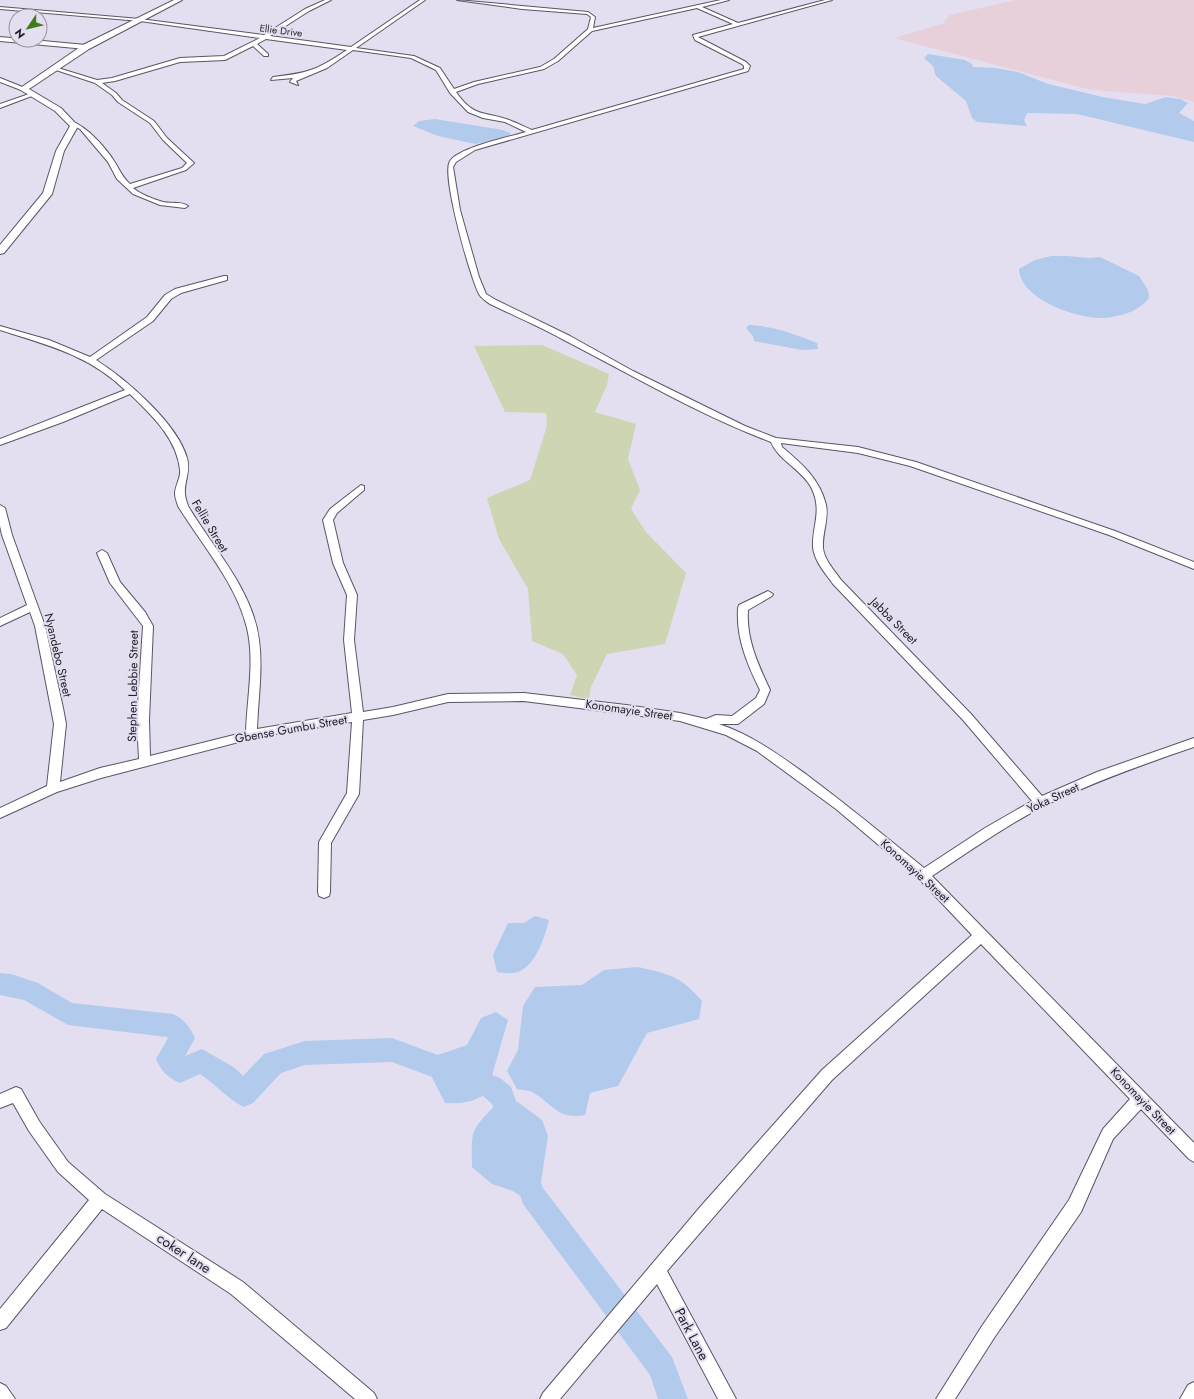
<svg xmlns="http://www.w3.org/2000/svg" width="1194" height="1399" font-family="Jost,sans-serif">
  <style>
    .industrial { fill: #e8d0da }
    .green { fill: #ced5b3 }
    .water { fill: #b2cbec }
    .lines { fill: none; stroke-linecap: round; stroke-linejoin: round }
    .river { fill: #b2cbec; fill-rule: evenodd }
    .street-casing { stroke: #5a5565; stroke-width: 2 }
    .secondary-casing { stroke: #5a5565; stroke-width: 2 }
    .street { fill: #fff; fill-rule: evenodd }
    .secondary { fill: #fff; fill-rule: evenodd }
    .labels { text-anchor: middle; stroke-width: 4; stroke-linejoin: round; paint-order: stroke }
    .far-street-label { font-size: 10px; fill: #252229; stroke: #e4def1 }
    .street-label { font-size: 12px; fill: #252229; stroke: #e4def1 }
    .near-street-label { font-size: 14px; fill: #252229; stroke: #e4def1 }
  </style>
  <rect width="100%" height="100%" fill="#e4def1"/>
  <!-- industrial -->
  <path class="industrial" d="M 1016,0 L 1194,0 L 1194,102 L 1172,96 L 1091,90 L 894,38 L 945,23 L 944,21 L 950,15 Z"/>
  <!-- green -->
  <path class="green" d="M 542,345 L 609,374 L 607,385 L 595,412 L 636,424 L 628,459 L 640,490 L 631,509 L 646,532 L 686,573 L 665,644 L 607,654 L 591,687 L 589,699 L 570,695 L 577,675 L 563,654 L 532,641 L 528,589 L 499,539 L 487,498 L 530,480 L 547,426 L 546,413 L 505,412 L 474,346 Z"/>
  <!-- water -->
  <path class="water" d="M 928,54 L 965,60 L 972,64 L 973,67 L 995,68 L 1018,72 L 1048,84 L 1103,97 L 1145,104 L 1166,97 L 1180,99 L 1188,103 L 1179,113 L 1194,121 L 1194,142 L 1077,114 L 1027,113 L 1024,120 L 1027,126 L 977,122 L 972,118 L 966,101 L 936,76 L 933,66 L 924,58 Z
    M 435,119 L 503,130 L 510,133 L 511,137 L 475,144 L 438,136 L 413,126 L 419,121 Z
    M 1051,256 L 1067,256 L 1090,258 L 1100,257 L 1139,276 L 1148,290 L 1149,298 C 1139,310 1128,314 1112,317 C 1086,323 1020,301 1019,269 L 1035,260 Z
    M 749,325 C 772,326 795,334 817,343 L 818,349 L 802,350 L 754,341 L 753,336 L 746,328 Z
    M 535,916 L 549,920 C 545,936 537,961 522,970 C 515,975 505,973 497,972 L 493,955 L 508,923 L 524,923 Z
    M 638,967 C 669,974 681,976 702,1001 L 699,1019 L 647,1033 L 618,1086 L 590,1093 L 585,1115 C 556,1120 554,1104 532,1092 C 528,1090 521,1090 517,1089 L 507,1071 L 518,1050 L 523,1006 L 535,987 L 582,985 L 604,970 Z
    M 496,1012 L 508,1020 L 493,1072 L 490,1091 C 475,1102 463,1104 445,1103 L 423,1060 L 467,1045 L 481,1018 Z
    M 504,1092 L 542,1120 L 548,1136 L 541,1182 L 528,1201 L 513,1191 L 492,1184 L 472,1167 C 472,1157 471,1145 473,1135 C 477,1119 497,1108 504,1092 Z"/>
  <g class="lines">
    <!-- river -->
    <path class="river" d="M 0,973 L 11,974 L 38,983 L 72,1003 L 173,1014 C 184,1019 190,1027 195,1038 L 185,1056 L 202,1049 L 235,1068 L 243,1076 L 264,1054 L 305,1041 L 392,1038 L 500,1078 L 511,1087 L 523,1120 L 519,1129 L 510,1133 L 501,1129 L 492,1104 L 483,1096 L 392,1062 L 305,1065 L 281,1073 L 253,1103 L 244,1107 C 230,1101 215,1084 200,1074 L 180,1083 C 168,1078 161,1071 156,1059 L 168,1038 L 167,1037 L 68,1025 L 24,1000 L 0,995 Z
      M 525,1157 L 534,1161 L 543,1188 L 672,1357 L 688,1399 L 658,1399 L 650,1375 L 523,1204 L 512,1170 L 516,1161 Z"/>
    <!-- street casing -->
    <g class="street-casing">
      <path id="street" d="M 325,0 L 331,0 L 309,11 L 270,36 L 351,47 L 420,0 L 425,0 L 356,48 L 414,56 L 440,68 L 454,89 L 474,82 L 540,67 L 554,59 L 588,29 L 591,17 L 587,14 L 522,9 L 457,0 L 588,12 L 595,17 L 593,28 L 721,0 L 729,0 L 702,7 L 738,23 L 825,0 L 832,0 L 698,37 L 746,62 L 750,66 L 748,71 L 475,150 L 456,162 L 453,167 L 460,210 L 479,277 L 486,294 L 496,300 L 570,336 L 633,371 L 745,426 L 776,438 L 858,447 L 916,462 L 1115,531 L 1194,562 L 1194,569 L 1109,535 L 910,466 L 858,453 L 781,443 L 782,447 C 801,463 820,479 826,505 C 829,519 822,533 823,548 C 824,559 834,570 841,580 L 971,714 L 1042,796 L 1097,772 L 1194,738 L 1194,747 C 1141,765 1088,784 1038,809 C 1001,829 967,853 932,876 L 1194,1143 L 1194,1162 L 1189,1159 L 1141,1109 L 1113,1139 L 1081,1212 L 994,1338 L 955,1399 L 936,1399 L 982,1326 L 1069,1200 L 1103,1129 L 1130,1099 L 981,944 L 832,1080 L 667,1271 L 736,1399 L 718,1399 L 657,1284 L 560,1399 L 540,1399 L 543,1393 L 701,1206 L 822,1070 L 972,935 L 919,879 L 836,809 L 757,751 L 726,735 L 680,721 L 524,701 L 448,702 L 393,715 L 363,720 L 359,794 L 331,843 L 330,892 L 329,896 L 324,898 L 319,896 L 318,892 L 319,842 L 347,793 L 352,722 L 262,736 L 101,778 L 57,792 L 0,818 L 0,808 L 47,786 L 54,724 L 35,626 L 30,612 L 0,626 L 0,618 L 27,605 L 2,535 L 0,526 L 0,505 L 5,508 L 12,535 L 45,626 L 63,708 L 66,724 L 60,782 L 100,768 L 139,759 L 137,720 L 143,626 L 110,583 L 97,553 L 102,550 L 107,553 L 120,582 L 145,612 L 153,626 L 149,720 L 150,756 L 246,732 C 247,698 255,661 247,628 C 236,583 202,545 178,506 C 177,502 175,498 175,494 C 175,486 181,478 180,470 C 177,438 151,415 130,394 L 63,422 L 0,445 L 0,439 L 125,390 C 89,355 47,345 0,330 L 0,326 L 49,340 L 90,357 L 147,317 L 165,295 L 175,289 L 224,276 L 227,276 L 227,280 L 181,293 L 171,299 L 153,321 L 96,360 C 125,378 178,424 187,458 C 191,471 184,481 185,494 C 185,498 187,502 188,506 C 213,548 253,590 259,640 C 263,670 258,699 257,729 L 352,713 L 344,640 L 347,595 L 333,563 L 323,520 L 330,509 L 361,485 L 364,486 L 364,490 L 337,513 L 333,520 L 343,563 L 357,595 L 354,640 L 363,712 L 393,707 L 448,694 L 524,693 L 626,705 L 680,713 L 706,719 L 716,715 L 732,716 L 756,698 L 760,690 C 747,664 736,638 738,608 L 739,605 L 768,591 L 773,594 L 772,596 L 748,610 C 746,639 758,664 770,690 L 764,704 L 738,724 L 719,724 C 752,735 779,755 807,775 C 847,805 885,836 924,868 L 985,828 L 1032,801 L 963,720 L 833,584 C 826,574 814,561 813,547 C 812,525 823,511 811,487 C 801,469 778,460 771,442 C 699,415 632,375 564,340 C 540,327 515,316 490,304 C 486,301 481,298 479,294 C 470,277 441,174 450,161 C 460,147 509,137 526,132 L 505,122 L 483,118 L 468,112 L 450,93 L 436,70 L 411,58 L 353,50 L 327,68 L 296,81 L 298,85 L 290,82 L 293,78 L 271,80 L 273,77 C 309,73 317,70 347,50 L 266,39 L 257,44 L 268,54 L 268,56 L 264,56 L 253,46 L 225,60 L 180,62 L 115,81 L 102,83 L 116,93 L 122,100 L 154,121 L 167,138 L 194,163 L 186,170 L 133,188 C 140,194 153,199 163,202 C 171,204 181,201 188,206 L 185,208 L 160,205 L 133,194 L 117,179 L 108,162 L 80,129 L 70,124 L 73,122 C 87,127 106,148 114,161 C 120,170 122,177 130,184 L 182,168 L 187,163 L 163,140 L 150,123 L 118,102 L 112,95 L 95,83 L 53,69 L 58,68 L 97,80 L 112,78 L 180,58 L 224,56 L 260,38 L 140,21 L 0,9 L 0,7 L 140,19 L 264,35 L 305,9 ZM 697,8 L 733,24 L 693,35 L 695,40 L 742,64 L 744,66 L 744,69 L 532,130 C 525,127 517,123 509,120 C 484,111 474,118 456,92 L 478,84 L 544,69 L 558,61 L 592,31 Z
        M 0,37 L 86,45 L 89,47 L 86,49 L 0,41 Z
        M 0,78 L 25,88 L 26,89 L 21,90 L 0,82 Z
        M 32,93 L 37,94 L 0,108 L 0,104 Z
        M 16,1087 L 21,1089 L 39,1121 L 68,1162 L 105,1194 L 243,1282 L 374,1393 L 377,1399 L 355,1399 L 231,1294 L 102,1209 L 6,1328 L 0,1330 L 0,1309 L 89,1200 L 58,1172 L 29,1131 L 13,1103 L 0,1108 L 0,1094 Z
        M 1194,1382 L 1194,1399 L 1180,1399 L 1188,1385 Z
        M 0,1383 L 6,1386 L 15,1399 L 0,1399 Z"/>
    </g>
    <!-- secondary casing -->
    <g class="secondary-casing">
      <path id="secondary" d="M 174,0 L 182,0 L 89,49 L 29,89 L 61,108 L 78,126 L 64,151 L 52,194 L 4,253 L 0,254 L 0,245 L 43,193 L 56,151 L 70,126 L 55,111 L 19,89 L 83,45 Z"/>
    </g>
    <!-- street -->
    <use href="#street" class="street"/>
    <!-- secondary -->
    <use href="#secondary" class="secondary"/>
  </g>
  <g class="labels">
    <!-- far-street labels -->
    <g class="far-street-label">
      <text transform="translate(281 30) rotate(7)" y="4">Ellie Drive</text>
    </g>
    <!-- street labels -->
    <g class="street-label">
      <text transform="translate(210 526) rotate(59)" y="4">Fellie Street</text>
      <text transform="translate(894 621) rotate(45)" y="4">Jabba Street</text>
      <text transform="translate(58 655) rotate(77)" y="4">Nyandebo Street</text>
      <text transform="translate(133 686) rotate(-89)" y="4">Stephen Lebbie Street</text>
      <text transform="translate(629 710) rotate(8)" y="4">Konomayie Street</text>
      <text transform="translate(291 729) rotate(-10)" y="4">Gbense Gumbu Street</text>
      <text transform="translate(1053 798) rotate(-25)" y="4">Yoka Street</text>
      <text transform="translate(915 871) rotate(42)" y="4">Konomayie Street</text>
      <text transform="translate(1143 1101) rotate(46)" y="4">Konomayie Street</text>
    </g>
    <!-- near-street labels -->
    <g class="near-street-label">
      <text transform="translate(184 1253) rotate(33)" y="5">coker lane</text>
      <text transform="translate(692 1334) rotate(62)" y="5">Park Lane</text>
    </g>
  </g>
  <!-- north arrow -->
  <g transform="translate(28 28) rotate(235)"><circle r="19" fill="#e4def1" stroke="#9893a1"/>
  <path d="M0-3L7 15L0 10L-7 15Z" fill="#407d1a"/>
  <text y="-6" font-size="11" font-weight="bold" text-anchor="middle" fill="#252229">N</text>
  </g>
</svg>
